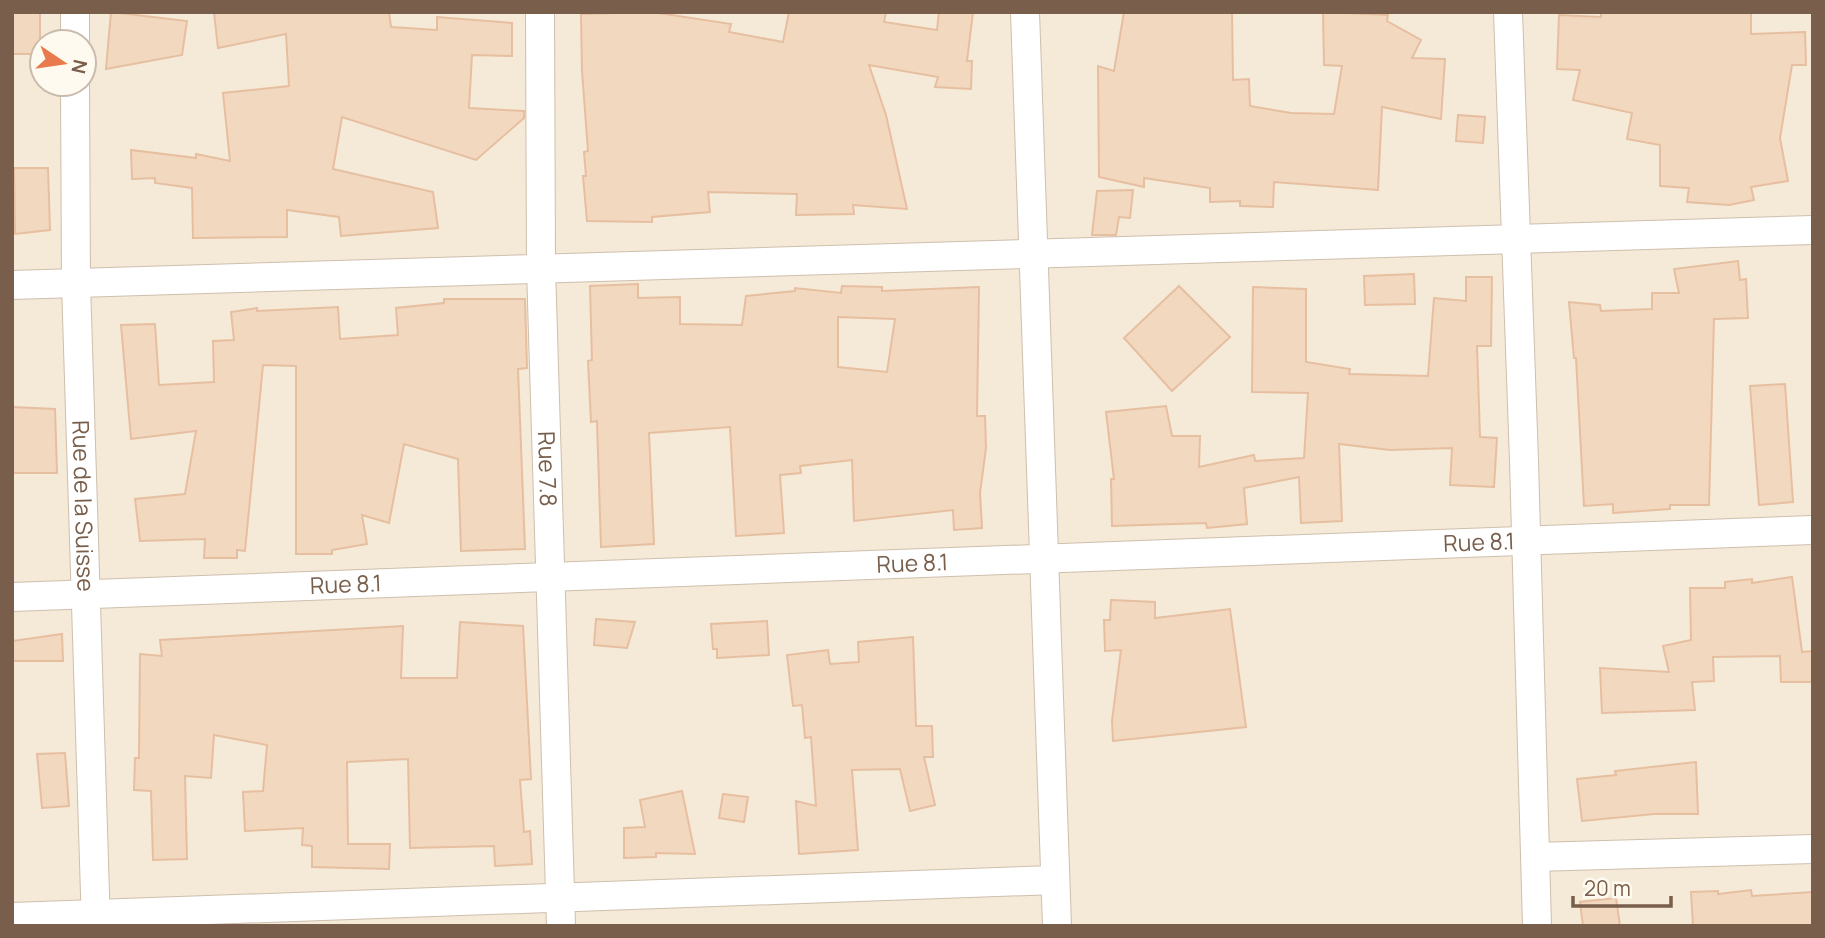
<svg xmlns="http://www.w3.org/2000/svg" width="1825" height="938" font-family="Manrope,sans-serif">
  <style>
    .residential { fill: #f5e9d7; fill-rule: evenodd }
    .building { fill: #f3d8c0; stroke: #e6bfa0; stroke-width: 2; fill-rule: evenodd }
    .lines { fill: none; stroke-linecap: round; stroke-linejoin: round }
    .minor-casing { stroke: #cfbfad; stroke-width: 30 }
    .minor { stroke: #fff; stroke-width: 28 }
    .labels { text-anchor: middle; stroke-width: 5; stroke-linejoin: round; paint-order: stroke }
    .street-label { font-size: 23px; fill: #785e4b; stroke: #fffaf0 }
  </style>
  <rect width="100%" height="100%" fill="#fdf6e9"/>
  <!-- residential -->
  <path class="residential" d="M 12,12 L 1813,12 L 1813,926 L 12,926 ZM 42,42 L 84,42 L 84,84 L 42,84 Z"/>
  <!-- building -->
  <path class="building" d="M 12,12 L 40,12 L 40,54 L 12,54 Z
    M 111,12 L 187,21 L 182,55 L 106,69 Z
    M 214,12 L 389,12 L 391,27 L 437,30 L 437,17 L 512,23 L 512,56 L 472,55 L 469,108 L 524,111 L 524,118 L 476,160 L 342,117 L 333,169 L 433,192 L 438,228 L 341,236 L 339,217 L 287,210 L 287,237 L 193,238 L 192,188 L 155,183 L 155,178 L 132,179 L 131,150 L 196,158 L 196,154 L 230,161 L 223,93 L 289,86 L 286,34 L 218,48 Z
    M 652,12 L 731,24 L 729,32 L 783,42 L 789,12 L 886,12 L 884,22 L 937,30 L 939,12 L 973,12 L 967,61 L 972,61 L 971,89 L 935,87 L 938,77 L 869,65 L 886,115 L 907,209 L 853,205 L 854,214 L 796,215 L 797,194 L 708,192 L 710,212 L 652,217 L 652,222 L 587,221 L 583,176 L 586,176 L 584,152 L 588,151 L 582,71 L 581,14 Z
    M 1124,12 L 1232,12 L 1233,80 L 1249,79 L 1250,106 L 1291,113 L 1334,114 L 1342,66 L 1324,65 L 1323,12 L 1388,15 L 1387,21 L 1421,40 L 1412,58 L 1445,59 L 1441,119 L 1382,107 L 1378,190 L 1274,182 L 1273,207 L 1240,206 L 1240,201 L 1210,202 L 1210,188 L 1144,178 L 1144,187 L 1099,177 L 1098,66 L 1114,71 Z
    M 1601,12 L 1751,12 L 1751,34 L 1805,32 L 1806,65 L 1792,65 L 1780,138 L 1788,181 L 1751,187 L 1754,200 L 1729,205 L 1687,202 L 1689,188 L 1660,186 L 1660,145 L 1627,139 L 1632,113 L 1573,100 L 1580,70 L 1557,69 L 1559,15 L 1601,17 Z
    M 1458,115 L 1485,117 L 1483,143 L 1456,141 Z
    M 14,168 L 48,168 L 50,230 L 15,234 Z
    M 1133,190 L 1130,218 L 1119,217 L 1116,235 L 1092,235 L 1097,191 Z
    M 1738,261 L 1740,280 L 1746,279 L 1748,318 L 1714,319 L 1709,505 L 1670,505 L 1670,509 L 1613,513 L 1613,504 L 1584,506 L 1576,358 L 1574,358 L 1569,302 L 1600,305 L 1601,311 L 1652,309 L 1652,293 L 1679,293 L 1674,269 Z
    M 1414,274 L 1415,304 L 1365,305 L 1364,276 Z
    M 1466,277 L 1492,277 L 1491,346 L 1477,346 L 1480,437 L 1497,438 L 1494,487 L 1450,485 L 1452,448 L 1390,450 L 1339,444 L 1342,521 L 1301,523 L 1299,477 L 1244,488 L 1247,524 L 1207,528 L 1206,523 L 1112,526 L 1111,479 L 1114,479 L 1106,412 L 1166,406 L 1172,436 L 1200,436 L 1199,467 L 1254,455 L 1255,461 L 1304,458 L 1308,393 L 1252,392 L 1253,287 L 1306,289 L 1306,362 L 1350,369 L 1349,374 L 1428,376 L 1434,298 L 1466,301 Z
    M 638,284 L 638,298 L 680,297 L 680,324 L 742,325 L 746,296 L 795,291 L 795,288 L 841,293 L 842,286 L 882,287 L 882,291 L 979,287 L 977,416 L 985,416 L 986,448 L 980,493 L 982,528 L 954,530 L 953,510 L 854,521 L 852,460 L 800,466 L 801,473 L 780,475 L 784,533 L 736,536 L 730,427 L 649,433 L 654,544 L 601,547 L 597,421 L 591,422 L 588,361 L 592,360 L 590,286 ZM 838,317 L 895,319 L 887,372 L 838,367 Z
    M 1179,286 L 1230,337 L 1172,391 L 1124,338 Z
    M 444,299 L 525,299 L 527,368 L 518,369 L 525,549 L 461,551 L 458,459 L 404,444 L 389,523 L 362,515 L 367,544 L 332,550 L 332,554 L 296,554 L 296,366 L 263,365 L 245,551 L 237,550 L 237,558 L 204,558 L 205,539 L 140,541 L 135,499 L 185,494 L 196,431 L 131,439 L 121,325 L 155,324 L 159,385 L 214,382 L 213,341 L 234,340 L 231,312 L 257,308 L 257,311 L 338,307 L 340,339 L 398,335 L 396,308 L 444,303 Z
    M 1785,384 L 1793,502 L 1759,505 L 1750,386 Z
    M 12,407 L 55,409 L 57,473 L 12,473 Z
    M 1792,577 L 1802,652 L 1813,651 L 1813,682 L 1781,682 L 1780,656 L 1713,657 L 1714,681 L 1692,682 L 1695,710 L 1602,713 L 1600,668 L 1669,672 L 1663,646 L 1691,640 L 1690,588 L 1725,588 L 1725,582 L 1752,579 L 1752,583 Z
    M 1111,600 L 1155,602 L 1155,618 L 1230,609 L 1246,727 L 1113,741 L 1112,721 L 1121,650 L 1105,651 L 1104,620 L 1110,620 Z
    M 596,619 L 635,622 L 627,648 L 594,645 Z
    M 767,621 L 769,655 L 717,658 L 717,649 L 713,649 L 711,624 Z
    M 460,622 L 523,626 L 531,779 L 520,780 L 524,832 L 530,831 L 532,864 L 495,866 L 494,846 L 410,848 L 408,759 L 347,762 L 348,844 L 390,844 L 389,869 L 312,867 L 312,846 L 302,845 L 303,828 L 245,831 L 243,792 L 263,791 L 267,745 L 214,735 L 211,778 L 185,776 L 187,859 L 153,860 L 151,791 L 134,790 L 135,758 L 139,758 L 140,654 L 162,656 L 160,640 L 403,626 L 401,678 L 457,678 Z
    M 62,634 L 63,661 L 12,661 L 12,641 Z
    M 913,637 L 916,726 L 932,726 L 933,757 L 924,757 L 935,805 L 910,811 L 900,769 L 852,770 L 858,850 L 799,854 L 796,801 L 816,806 L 811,737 L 805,738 L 802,705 L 793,706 L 787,655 L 828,650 L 830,664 L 859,662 L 858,642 Z
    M 65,753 L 69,806 L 42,808 L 37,754 Z
    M 1696,762 L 1698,814 L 1654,814 L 1582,821 L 1577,779 L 1616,775 L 1615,771 Z
    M 682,791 L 695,854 L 656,853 L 656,857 L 624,858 L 624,828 L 645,827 L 640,800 Z
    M 723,794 L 748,797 L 744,822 L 719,818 Z
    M 1751,890 L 1752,896 L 1813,892 L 1813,926 L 1693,926 L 1691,892 L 1718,891 L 1718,894 Z
    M 1616,898 L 1620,926 L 1583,926 L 1580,902 Z"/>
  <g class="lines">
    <!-- minor casing -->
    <g class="minor-casing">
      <g id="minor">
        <path d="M 75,12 L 75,42"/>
        <path id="s1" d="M 540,12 L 541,268 L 561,926"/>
        <path d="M 1025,12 L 1057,926"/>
        <path d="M 1508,12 L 1524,461 L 1537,926"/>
        <path id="s2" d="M 75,84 L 76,283 L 96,926"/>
        <path d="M 12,285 L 1813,230"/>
        <path id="s3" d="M 12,597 L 1813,530"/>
        <path d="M 1535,857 L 1813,849"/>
        <path d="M 12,917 L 1055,880"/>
      </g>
    </g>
    <!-- minor -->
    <use href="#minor" class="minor"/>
  </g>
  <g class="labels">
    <!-- street labels -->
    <g class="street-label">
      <text dy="8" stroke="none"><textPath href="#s1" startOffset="457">Rue 7.8</textPath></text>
      <text dy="8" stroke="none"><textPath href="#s2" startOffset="422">Rue de la Suisse</textPath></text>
      <text dy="8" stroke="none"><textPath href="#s3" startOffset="1468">Rue 8.1</textPath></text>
      <text dy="8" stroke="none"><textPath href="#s3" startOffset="901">Rue 8.1</textPath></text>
      <text dy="8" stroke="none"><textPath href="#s3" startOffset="334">Rue 8.1</textPath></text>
    </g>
  </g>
  <!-- border -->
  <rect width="1825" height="938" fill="none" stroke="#785e4b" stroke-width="28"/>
  <!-- north arrow -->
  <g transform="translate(63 63) rotate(103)"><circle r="33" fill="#fffaf0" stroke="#c9bcae" stroke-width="2"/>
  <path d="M0-5L12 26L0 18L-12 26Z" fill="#e87a4d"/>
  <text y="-10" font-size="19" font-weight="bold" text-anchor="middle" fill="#785e4b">N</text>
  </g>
  <!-- scale -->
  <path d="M1573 896v10h98v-10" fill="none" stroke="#785e4b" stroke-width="3.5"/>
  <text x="1584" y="896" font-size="21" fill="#785e4b" stroke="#fffaf0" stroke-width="5" paint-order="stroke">20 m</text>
</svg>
